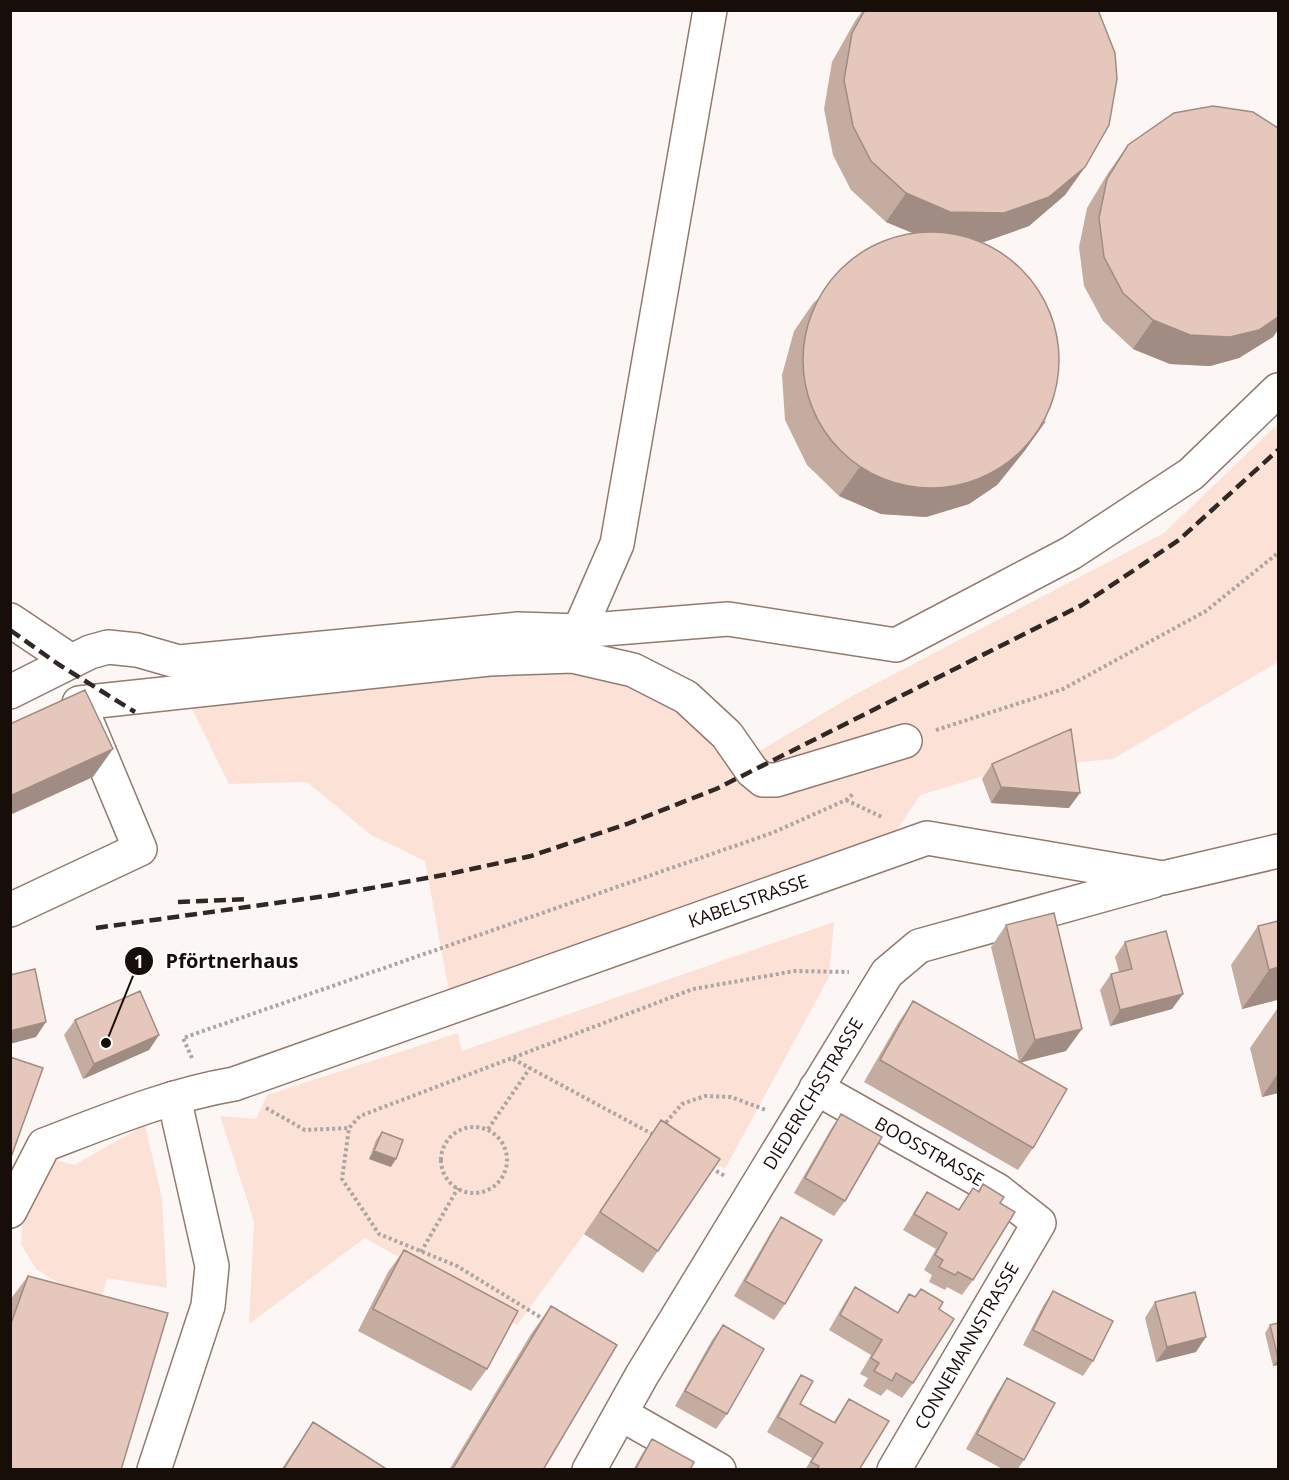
<svg xmlns="http://www.w3.org/2000/svg" width="1289" height="1480" font-family="'Open Sans',sans-serif">
  <style>
    .green { fill: #fce2d6 }
    .lines { fill: none; stroke-linecap: round; stroke-linejoin: round }
    .minor-casing { stroke: #937a6e; stroke-width: 36 }
    .path { stroke: #ada5a3; stroke-width: 4; stroke-dasharray: 3 3; stroke-linecap: butt }
    .minor { stroke: #fff; stroke-width: 33 }
    .rail { stroke: #312724; stroke-width: 4.5; stroke-dasharray: 12 6; stroke-linecap: butt }
    .wall { fill: #c5aca1 }
    .shaded-wall { fill: #a08c83 }
    .building { fill: #e5c8bb; stroke: #a08c83; stroke-width: 1.5 }
    .labels { text-anchor: middle; stroke-width: 4.5; stroke-linejoin: round; paint-order: stroke }
    .street-label { font-size: 18px; fill: #170d09; stroke: #fff }
    .leader { fill: none; stroke: #170d09; stroke-width: 2 }
    .callout-dot { fill: #170d09; stroke: #fff; stroke-width: 2 }
    .mark-label { font-size: 18px; text-anchor: middle; font-weight: bold; fill: #fff }
    .callout-label { font-size: 20px; text-anchor: middle; font-weight: bold; fill: #170d09; stroke: #fff; stroke-width: 4.5; stroke-linejoin: round; paint-order: stroke }
  </style>
  <rect width="100%" height="100%" fill="#fcf6f4"/>
  <!-- green -->
  <path class="green" d="M 1278,424 L 1278,662 L 1113,759 L 1007,769 L 920,795 L 871,871 L 454,1019 L 425,861 L 371,835 L 307,782 L 229,784 L 188,701 L 565,643 L 674,672 L 761,750 L 854,695 L 1164,533 Z
    M 834,922 L 829,977 L 725,1169 L 653,1128 L 645,1142 L 584,1234 L 517,1325 L 365,1238 L 249,1324 L 254,1221 L 220,1116 L 256,1119 L 267,1095 L 458,1033 L 462,1051 Z
    M 145,1125 L 162,1198 L 167,1288 L 107,1278 L 102,1297 L 75,1293 L 36,1269 L 21,1244 L 23,1212 L 52,1159 L 74,1165 Z"/>
  <g class="lines">
    <!-- minor casing -->
    <g class="minor-casing">
      <g id="minor">
        <path d="M 10,620 L 71,661"/>
        <path d="M 579,631 L 728,619 L 896,645 L 1071,553 L 1191,474 L 1278,390"/>
        <path d="M 10,692 L 90,652 L 108,647 L 137,650 L 179,662 L 518,629 L 579,631 L 617,544 L 710,10"/>
        <path d="M 10,910 L 140,849 L 79,703 L 489,659 L 572,656 L 633,670 L 686,697 L 727,735 L 752,771 L 763,780 L 776,780 L 905,741"/>
        <path id="s1" d="M 816,1088 L 997,1190 L 1039,1223 L 894,1470"/>
        <path id="s2" d="M 10,1211 L 44,1145 C 107,1121 169,1095 234,1084 L 927,838 L 1163,878 L 1278,851"/>
        <path d="M 621,1414 L 719,1470"/>
        <path d="M 154,1470 L 208,1306 L 212,1266 L 174,1098"/>
        <path id="s3" d="M 589,1470 L 642,1375 L 887,973 L 919,946 L 1153,881"/>
      </g>
    </g>
    <!-- path -->
    <path class="path" d="M 936,730 L 1063,689 L 1206,611 L 1278,553
      M 846,800 L 884,818
      M 192,1058 L 183,1038 L 772,833 L 846,800 L 853,794
      M 513,1059 L 654,1135
      M 266,1108 L 305,1130 L 349,1128
      M441 1160a33 33 0 1 1 66 0a33 33 0 1 1-66 0Z
      M 662,1127 L 682,1104 L 705,1096 L 731,1097 L 766,1110
      M 488,1129 L 530,1068
      M 711,1168 L 725,1176
      M 421,1252 L 458,1188
      M 545,1320 L 457,1266 L 379,1234 L 342,1179 L 349,1128 L 360,1116 L 693,989 L 795,971 L 849,972"/>
    <!-- minor -->
    <use href="#minor" class="minor"/>
    <!-- rail -->
    <path class="rail" d="M 10,630 L 58,664 L 135,712
      M 178,902 L 249,899
      M 96,928 L 333,895 L 449,874 L 531,856 L 627,824 L 716,789 L 1082,605 L 1179,540 L 1278,450"/>
  </g>
  <!-- wall -->
  <path class="wall" d="M 863,10 L 1098,10 L 1085,167 L 1065,195 L 1029,226 L 984,242 L 981,242 L 1026,449 L 997,485 L 969,504 L 926,517 L 881,514 L 839,496 L 807,465 L 785,420 L 782,375 L 794,331 L 814,302 L 912,233 L 886,222 L 851,190 L 833,155 L 824,109 L 832,62 L 855,21 Z
    M 1128,145 L 1273,337 L 1239,358 L 1210,366 L 1170,364 L 1133,349 L 1103,321 L 1084,286 L 1079,247 L 1087,208 L 1108,173 Z
    M 992,764 L 1069,808 L 991,803 L 982,779 Z
    M 1278,921 L 1278,1005 L 1277,1000 L 1242,1009 L 1231,965 L 1258,926 Z
    M 1006,925 L 1066,1051 L 1020,1062 L 1033,1148 L 1018,1170 L 864,1082 L 898,1023 L 913,1001 L 1019,1061 L 991,947 Z
    M 1125,942 L 1172,1009 L 1110,1026 L 1100,990 L 1111,974 L 1119,972 L 1115,957 Z
    M 1277,1009 L 1278,1009 L 1278,1093 L 1262,1097 L 1250,1048 Z
    M 75,1020 L 159,1035 L 149,1050 L 83,1079 L 64,1035 Z
    M 841,1114 L 845,1201 L 834,1216 L 794,1193 L 831,1129 Z
    M 661,1120 L 658,1251 L 643,1273 L 584,1234 Z
    M 382,1132 L 391,1167 L 369,1159 L 376,1140 Z
    M 983,1184 L 1000,1203 L 973,1280 L 962,1295 L 947,1287 L 945,1290 L 929,1282 L 932,1275 L 924,1270 L 936,1249 L 903,1230 L 917,1207 L 927,1192 L 958,1210 L 973,1188 L 978,1191 Z
    M 781,1217 L 785,1304 L 774,1320 L 734,1296 L 771,1232 Z
    M 404,1250 L 487,1369 L 471,1391 L 358,1331 L 388,1272 Z
    M 28,1276 L 10,1470 L 10,1300 Z
    M 855,1287 L 897,1313 L 909,1294 L 939,1309 L 913,1383 L 902,1398 L 887,1389 L 881,1396 L 863,1386 L 868,1378 L 860,1374 L 871,1355 L 829,1330 L 845,1302 Z
    M 1053,1291 L 1093,1361 L 1083,1376 L 1023,1345 L 1043,1306 Z
    M 1155,1302 L 1196,1352 L 1156,1362 L 1145,1318 Z
    M 551,1306 L 543,1470 L 449,1470 L 531,1334 Z
    M 1278,1323 L 1278,1365 L 1273,1366 L 1265,1333 L 1270,1325 Z
    M 723,1325 L 727,1414 L 716,1429 L 675,1406 L 712,1340 Z
    M 801,1375 L 800,1404 L 833,1423 L 849,1399 L 859,1470 L 805,1470 L 812,1458 L 767,1432 L 791,1390 Z
    M 1007,1378 L 1024,1460 L 1017,1470 L 1004,1470 L 966,1449 L 997,1393 Z
    M 313,1422 L 388,1470 L 281,1470 Z
    M 652,1439 L 690,1470 L 633,1470 L 642,1454 Z"/>
  <!-- shaded-wall -->
  <path class="shaded-wall" d="M 1085,167 L 1065,195 L 1029,226 L 984,242 L 930,240 L 886,222 L 906,193 Z
    M 1278,317 L 1278,330 L 1273,337 L 1239,358 L 1210,366 L 1170,364 L 1133,349 L 1153,320 Z
    M 1046,421 L 1026,449 L 997,485 L 969,504 L 926,517 L 881,514 L 839,496 L 859,468 Z
    M 113,749 L 93,777 L 10,815 L 10,796 Z
    M 1001,787 L 1080,793 L 1069,808 L 991,803 Z
    M 1278,967 L 1278,999 L 1277,1000 L 1242,1009 L 1269,970 Z
    M 1183,994 L 1172,1009 L 1110,1026 L 1120,1010 Z
    M 46,1022 L 36,1037 L 10,1044 L 10,1031 Z
    M 1082,1029 L 1066,1051 L 1019,1063 L 1035,1040 Z
    M 159,1035 L 149,1050 L 83,1079 L 94,1064 Z
    M 1278,1073 L 1278,1093 L 1262,1097 Z
    M 374,1151 L 396,1159 L 391,1167 L 369,1159 Z
    M 1206,1337 L 1196,1352 L 1156,1362 L 1167,1347 Z
    M 1278,1359 L 1278,1365 L 1273,1366 Z"/>
  <!-- building -->
  <path class="building" d="M 865,10 L 1098,10 L 1115,53 L 1117,79 L 1109,125 L 1085,167 L 1049,197 L 1004,213 L 950,212 L 906,193 L 871,161 L 853,126 L 844,80 L 852,33 Z
    M 1213,106 L 1253,112 L 1278,128 L 1278,317 L 1259,330 L 1230,337 L 1190,335 L 1153,320 L 1123,293 L 1104,257 L 1099,218 L 1107,179 L 1128,145 L 1174,113 Z
    M803 360a128 128 0 1 1 256 0a128 128 0 1 1-256 0Z
    M 85,690 L 113,749 L 10,796 L 10,724 Z
    M 1071,729 L 1080,793 L 1001,787 L 992,764 Z
    M 1054,913 L 1082,1029 L 1035,1040 L 1006,925 Z
    M 1278,921 L 1278,967 L 1269,970 L 1258,926 Z
    M 1166,931 L 1183,994 L 1120,1010 L 1111,974 L 1132,969 L 1125,942 Z
    M 35,969 L 46,1022 L 10,1031 L 10,975 Z
    M 140,991 L 159,1035 L 94,1064 L 75,1020 Z
    M 913,1001 L 1067,1089 L 1033,1148 L 880,1060 Z
    M 10,1057 L 43,1068 L 10,1160 Z
    M 841,1114 L 882,1137 L 845,1201 L 805,1178 Z
    M 661,1120 L 720,1159 L 658,1251 L 600,1212 Z
    M 382,1132 L 403,1140 L 396,1159 L 374,1151 Z
    M 983,1184 L 1004,1197 L 1000,1203 L 1015,1212 L 973,1280 L 958,1272 L 955,1275 L 939,1267 L 943,1260 L 935,1255 L 947,1233 L 914,1214 L 927,1192 L 959,1210 L 973,1188 L 979,1192 Z
    M 781,1217 L 822,1240 L 785,1304 L 745,1281 Z
    M 404,1250 L 518,1311 L 487,1369 L 373,1309 Z
    M 28,1276 L 168,1313 L 121,1470 L 10,1470 L 10,1326 Z
    M 855,1287 L 898,1313 L 909,1294 L 915,1297 L 921,1289 L 943,1302 L 939,1309 L 954,1319 L 913,1383 L 896,1373 L 892,1381 L 874,1371 L 879,1363 L 871,1358 L 882,1340 L 840,1315 Z
    M 1053,1291 L 1113,1321 L 1093,1361 L 1033,1330 Z
    M 1195,1292 L 1206,1337 L 1167,1347 L 1155,1302 Z
    M 551,1306 L 617,1345 L 543,1470 L 452,1470 Z
    M 1278,1323 L 1278,1358 L 1270,1325 Z
    M 723,1325 L 764,1349 L 727,1414 L 685,1391 Z
    M 801,1375 L 813,1381 L 800,1404 L 835,1423 L 849,1399 L 889,1421 L 859,1470 L 817,1470 L 819,1466 L 811,1462 L 823,1443 L 778,1417 Z
    M 1007,1378 L 1055,1403 L 1024,1460 L 977,1434 Z
    M 313,1422 L 388,1470 L 283,1470 Z
    M 652,1439 L 694,1462 L 690,1470 L 635,1470 Z"/>
  <g class="labels">
    <!-- street labels -->
    <g class="street-label">
      <text dy="6" stroke="none"><textPath href="#s2" startOffset="820">KABELSTRASSE</textPath></text>
      <text dy="6" stroke="none"><textPath href="#s3" startOffset="438">DIEDERICHSSTRASSE</textPath></text>
      <text dy="6" stroke="none"><textPath href="#s1" startOffset="130">BOOSSTRASSE</textPath></text>
      <text transform="translate(967 1346) rotate(-60)" y="6">CONNEMANNSTRASSE</text>
    </g>
  </g>
  <!-- callouts -->
  <path class="leader" d="M106 1043L139 961"/>
  <g class="callout-dot">
    <circle cx="106" cy="1043" r="6"/>
    <circle cx="139" cy="961" r="15"/>
  </g>
  <g class="mark-label">
    <text x="139" y="968">1</text>
  </g>
  <g class="callout-label">
    <text x="232" y="968">Pförtnerhaus</text>
  </g>
  <!-- border -->
  <rect width="1289" height="1480" fill="none" stroke="#170d09" stroke-width="24"/>
</svg>
